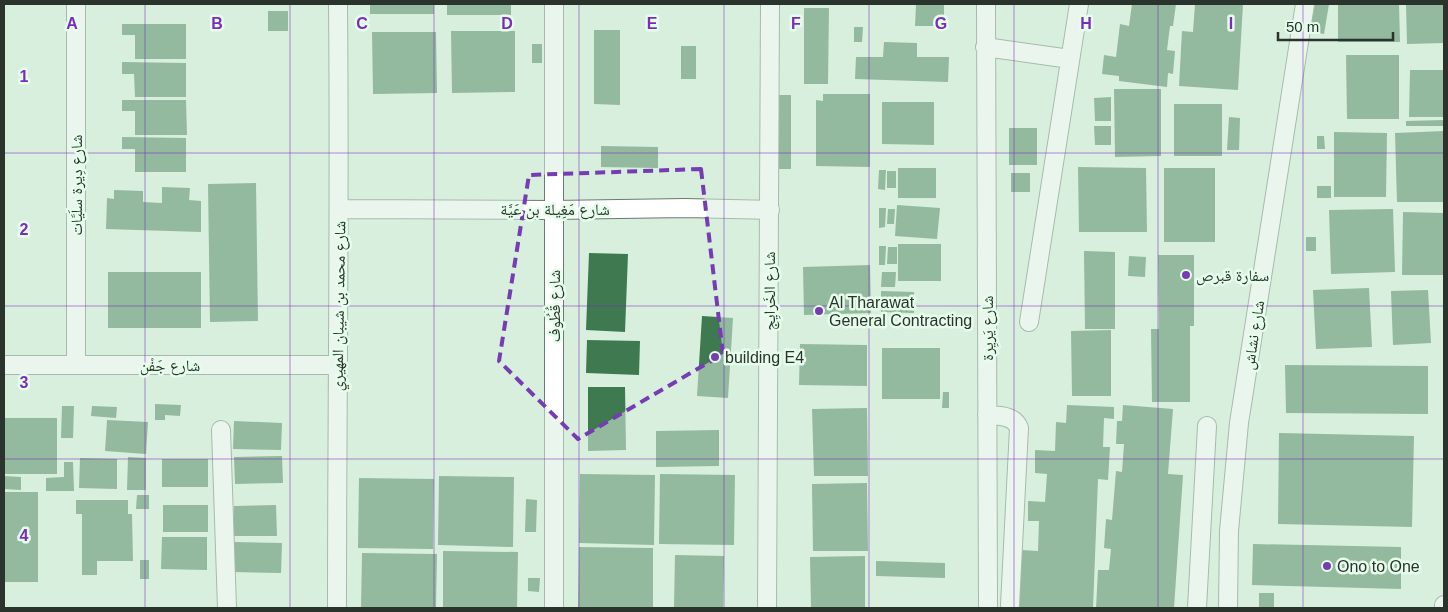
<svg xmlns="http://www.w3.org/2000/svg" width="1448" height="612" font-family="Arial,'Noto Naskh Arabic',sans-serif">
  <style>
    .building { fill: #3e7950 }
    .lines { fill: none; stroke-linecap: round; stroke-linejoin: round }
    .street-casing { stroke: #687c6d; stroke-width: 20 }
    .street { stroke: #fff; stroke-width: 18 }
    .marked { fill: none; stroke: #763db3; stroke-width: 4; stroke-dasharray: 10 6; stroke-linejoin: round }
    .grid { fill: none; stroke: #7b2cbf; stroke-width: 1; stroke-opacity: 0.55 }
    .poi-dot { fill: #763db3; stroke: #e6fdeb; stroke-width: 2 }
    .labels { text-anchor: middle; stroke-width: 5; stroke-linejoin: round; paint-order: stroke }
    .street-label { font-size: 16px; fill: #2a332c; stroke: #e6fdeb }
    .poi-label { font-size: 16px; fill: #2a332c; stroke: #e6fdeb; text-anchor: start }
    .grid-label { font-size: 16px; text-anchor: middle; font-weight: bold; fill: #7b2cbf; stroke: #e6fdeb; stroke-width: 5; stroke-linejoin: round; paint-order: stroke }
  </style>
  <rect width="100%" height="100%" fill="#d9efde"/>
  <!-- building -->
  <path class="building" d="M 370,4 L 434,4 L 434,14 L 370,14 Z
    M 447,4 L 511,4 L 511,15 L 447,15 Z
    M 916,4 L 944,4 L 944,26 L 915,26 Z
    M 1132,4 L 1176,4 L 1173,26 L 1170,26 L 1167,50 L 1175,51 L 1173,74 L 1168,73 L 1167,87 L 1119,81 L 1119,76 L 1102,74 L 1104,55 L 1116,57 L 1120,24 L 1129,26 Z
    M 1195,4 L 1243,4 L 1238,90 L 1179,86 L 1182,31 L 1193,32 Z
    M 1315,4 L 1329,4 L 1324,34 L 1310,32 Z
    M 1338,4 L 1399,4 L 1400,42 L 1338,42 Z
    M 1406,4 L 1444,4 L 1444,43 L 1407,44 Z
    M 804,8 L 829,8 L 828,84 L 804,84 Z
    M 268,11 L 288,11 L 288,31 L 268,31 Z
    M 122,24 L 186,24 L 186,59 L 135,59 L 135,35 L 122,35 Z
    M 854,27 L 863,27 L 862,42 L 854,42 Z
    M 594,30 L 620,30 L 620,105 L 594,104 Z
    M 451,31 L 515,31 L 515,92 L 452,93 Z
    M 372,32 L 436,32 L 437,93 L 373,94 Z
    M 884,42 L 917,43 L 917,57 L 949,57 L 948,82 L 855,79 L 856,57 L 883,57 Z
    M 532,44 L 542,44 L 542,63 L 532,63 Z
    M 681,46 L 696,46 L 696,79 L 681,79 Z
    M 1346,55 L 1399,55 L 1399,119 L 1347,119 Z
    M 122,62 L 186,63 L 186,97 L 135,97 L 134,74 L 122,74 Z
    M 1410,70 L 1444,70 L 1444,117 L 1409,117 Z
    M 1114,89 L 1161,89 L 1161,156 L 1115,157 Z
    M 823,94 L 870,94 L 870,167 L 816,166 L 816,100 L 823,101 Z
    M 777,95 L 791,95 L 791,169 L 778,169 Z
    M 1111,97 L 1111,121 L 1095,121 L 1094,98 Z
    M 122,100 L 186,100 L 187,135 L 135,135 L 135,111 L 122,111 Z
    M 882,102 L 934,102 L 934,145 L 882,144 Z
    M 1174,104 L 1222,104 L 1222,156 L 1174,156 Z
    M 1229,117 L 1240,118 L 1239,150 L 1227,150 Z
    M 1444,120 L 1444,126 L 1406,126 L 1406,121 Z
    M 1094,126 L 1111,126 L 1111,145 L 1095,145 Z
    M 1009,128 L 1037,128 L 1037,165 L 1009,165 Z
    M 1444,131 L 1444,202 L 1397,202 L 1395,133 Z
    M 1334,132 L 1387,133 L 1386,197 L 1334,197 Z
    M 1317,136 L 1324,136 L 1325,149 L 1317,149 Z
    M 122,137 L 186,138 L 186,172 L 135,172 L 135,149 L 122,149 Z
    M 601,146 L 658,147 L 658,168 L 601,167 Z
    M 1078,167 L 1146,168 L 1147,232 L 1079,232 Z
    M 898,168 L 936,168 L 936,198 L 898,198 Z
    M 1164,168 L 1215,168 L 1215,242 L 1164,242 Z
    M 879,170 L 886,170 L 885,190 L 878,189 Z
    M 887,171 L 896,171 L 896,188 L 887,188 Z
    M 1011,173 L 1030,173 L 1030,192 L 1011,192 Z
    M 256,183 L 258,321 L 210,322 L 208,184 Z
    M 1317,186 L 1331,186 L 1331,198 L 1317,198 Z
    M 162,187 L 190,188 L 189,200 L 201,201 L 201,232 L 106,229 L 107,198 L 114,199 L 114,190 L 143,191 L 143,202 L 162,203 Z
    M 897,205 L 940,208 L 937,239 L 895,236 Z
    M 879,208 L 886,208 L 885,227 L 879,228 Z
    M 888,209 L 895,209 L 894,224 L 887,224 Z
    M 1393,209 L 1395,272 L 1331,274 L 1329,210 Z
    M 1403,212 L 1444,213 L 1444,275 L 1402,275 Z
    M 1306,237 L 1316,237 L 1316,251 L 1306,251 Z
    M 898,244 L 941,244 L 941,281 L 898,281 Z
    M 879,246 L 886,246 L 885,265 L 879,265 Z
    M 888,247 L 897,247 L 897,264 L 887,264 Z
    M 1084,251 L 1115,252 L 1115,329 L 1085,329 Z
    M 589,253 L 628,254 L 625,332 L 586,330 Z
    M 1158,255 L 1194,255 L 1194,326 L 1190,326 L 1190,402 L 1152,402 L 1151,329 L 1159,329 Z
    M 1129,256 L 1146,257 L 1145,277 L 1128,276 Z
    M 870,265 L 871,313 L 804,315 L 803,267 Z
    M 108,272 L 201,272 L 201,328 L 108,328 Z
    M 882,272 L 896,272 L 895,287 L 881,287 Z
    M 1369,288 L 1372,347 L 1316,349 L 1313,290 Z
    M 1428,290 L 1431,343 L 1393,345 L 1391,291 Z
    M 881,291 L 914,292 L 914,313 L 881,312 Z
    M 702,316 L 733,318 L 728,398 L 697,396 Z
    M 1111,330 L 1111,396 L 1072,396 L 1071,331 Z
    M 587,340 L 640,341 L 639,375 L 586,373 Z
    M 800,344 L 867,345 L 867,386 L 799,385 Z
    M 882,348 L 940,348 L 940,399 L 882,399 Z
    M 1285,365 L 1428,366 L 1428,414 L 1286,413 Z
    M 588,387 L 625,387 L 626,450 L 588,451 Z
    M 943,392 L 949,392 L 949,408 L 942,408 Z
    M 155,404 L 181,405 L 180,416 L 165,415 L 165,420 L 155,420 Z
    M 1067,405 L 1114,407 L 1114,419 L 1104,418 L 1103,447 L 1110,447 L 1108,480 L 1098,479 L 1093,608 L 1019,608 L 1021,550 L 1038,551 L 1039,521 L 1028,521 L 1028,501 L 1045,502 L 1047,474 L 1035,473 L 1035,450 L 1055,451 L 1056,422 L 1066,423 Z
    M 1123,405 L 1173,409 L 1168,474 L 1183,475 L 1174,608 L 1096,608 L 1098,570 L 1109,570 L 1111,549 L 1104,548 L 1106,519 L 1112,520 L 1116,471 L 1122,472 L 1124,444 L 1116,444 L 1117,421 L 1122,421 Z
    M 62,406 L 74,406 L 73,438 L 61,438 Z
    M 92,406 L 117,407 L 116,418 L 91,416 Z
    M 867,408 L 868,476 L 814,476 L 812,409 Z
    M 4,418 L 57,418 L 57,474 L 4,474 Z
    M 107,420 L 148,422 L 146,454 L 105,451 Z
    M 234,421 L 282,423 L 281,450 L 233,449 Z
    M 719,430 L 719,466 L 656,467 L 656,431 Z
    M 1279,433 L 1414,436 L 1412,527 L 1278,524 Z
    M 282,456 L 283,483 L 235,484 L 234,457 Z
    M 128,457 L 146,458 L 146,490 L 127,490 Z
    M 80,458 L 117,459 L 117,489 L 79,488 Z
    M 162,459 L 208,459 L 208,487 L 162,487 Z
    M 64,462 L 73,462 L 74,491 L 46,491 L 46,478 L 64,477 Z
    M 580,474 L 655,475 L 654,545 L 579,543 Z
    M 660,474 L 735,475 L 734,545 L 659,544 Z
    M 4,476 L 21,477 L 21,490 L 4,489 Z
    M 439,476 L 514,477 L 513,547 L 438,545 Z
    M 359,478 L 434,479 L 433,549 L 358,548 Z
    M 867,483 L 868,551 L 813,551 L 812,484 Z
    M 4,492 L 38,492 L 38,582 L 4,582 Z
    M 137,495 L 149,495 L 149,509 L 136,509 Z
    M 526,499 L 537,500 L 536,532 L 525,532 Z
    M 76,500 L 128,500 L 128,514 L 132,514 L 133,561 L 97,561 L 97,575 L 82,575 L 82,514 L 76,514 Z
    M 163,505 L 208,505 L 208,532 L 163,532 Z
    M 276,505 L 277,536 L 234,536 L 234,506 Z
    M 162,537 L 207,537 L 207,570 L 161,569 Z
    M 234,542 L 282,543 L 281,573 L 234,572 Z
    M 1253,544 L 1401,547 L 1401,589 L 1252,585 Z
    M 579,547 L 653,548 L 653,608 L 578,608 Z
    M 443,551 L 518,552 L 517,608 L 443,608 Z
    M 362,553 L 437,554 L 436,608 L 361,608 Z
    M 675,555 L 724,556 L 723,608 L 674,608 Z
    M 865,556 L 865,608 L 811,608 L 810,557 Z
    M 140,560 L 149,560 L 149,579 L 140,579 Z
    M 876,561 L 945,563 L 945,578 L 876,576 Z
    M 528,578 L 540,578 L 539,592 L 528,591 Z
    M 1259,593 L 1274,593 L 1274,608 L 1259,608 Z"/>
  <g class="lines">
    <!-- street casing -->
    <g class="street-casing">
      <path id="street" d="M 986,4 L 988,608
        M 985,47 L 1070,59
        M 340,209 L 554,210 L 685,208 L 770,210
        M 1029,322 L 1079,4
        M 4,365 L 337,365
        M 76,365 L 76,4
        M 987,415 C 999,416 1014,415 1019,428 L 1010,605
        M 221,430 L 227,608
        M 337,608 C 337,407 340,205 338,4
        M 554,608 L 554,4
        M 767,608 L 770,4
        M 1197,608 L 1207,426
        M 1228,608 L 1229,531 L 1239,423 L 1305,4
        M 1444,608 L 1444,605"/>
    </g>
    <!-- street -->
    <use href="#street" class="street"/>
  </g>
  <!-- marked area -->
  <path d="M0 0H1448V612H0ZM 701,169 L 723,354 L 578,439 L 499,361 L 529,175 Z" fill="#d9efde" fill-opacity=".55" fill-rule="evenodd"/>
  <path class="marked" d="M 701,169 L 723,354 L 578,439 L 499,361 L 529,175 Z"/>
  <!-- grid -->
  <path class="grid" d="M 145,4 L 145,608M 290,4 L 290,608M 434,4 L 434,608M 579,4 L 579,608M 724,4 L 724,608M 869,4 L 869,608M 1014,4 L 1014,608M 1158,4 L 1158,608M 1303,4 L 1303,608M 4,153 L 1444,153M 4,306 L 1444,306M 4,459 L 1444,459"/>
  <!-- markers -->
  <g class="poi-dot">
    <circle cx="1186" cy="275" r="5"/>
    <circle cx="819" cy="311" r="5"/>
    <circle cx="715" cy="357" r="5"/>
    <circle cx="1327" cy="566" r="5"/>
  </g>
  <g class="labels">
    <!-- street labels -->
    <g class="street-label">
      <text transform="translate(76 185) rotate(-90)" y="6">شارع دِيرة سلَيَّات</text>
      <text x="555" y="215">شارع مَغِيلة بن عَيَّة</text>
      <text transform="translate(769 291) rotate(-90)" y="6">شارع الخَرايِج</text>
      <text transform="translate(338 306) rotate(-89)" y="6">شارع محمد بن شيبان المهيري</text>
      <text transform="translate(554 306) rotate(-90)" y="6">شارع قُطُوف</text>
      <text transform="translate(987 328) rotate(-90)" y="6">شارع يَريِرة</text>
      <text transform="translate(1253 335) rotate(-81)" y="6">شارع نشاش</text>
      <text x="170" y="371">شارع جَفْن</text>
    </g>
    <!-- poi labels -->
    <g class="poi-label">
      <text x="1196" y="281">سفارة قبرص</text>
      <text x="829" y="308">Al Tharawat<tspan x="829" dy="18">General Contracting</tspan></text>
      <text x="725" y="363">building E4</text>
      <text x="1337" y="572">Ono to One</text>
    </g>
  </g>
  <g class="grid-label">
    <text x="72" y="29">A</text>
    <text x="217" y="29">B</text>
    <text x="362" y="29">C</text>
    <text x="507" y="29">D</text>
    <text x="652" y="29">E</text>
    <text x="796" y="29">F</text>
    <text x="941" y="29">G</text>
    <text x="1086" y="29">H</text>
    <text x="1231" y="29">I</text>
    <text x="24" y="82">1</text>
    <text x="24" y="235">2</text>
    <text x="24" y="388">3</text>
    <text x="24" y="541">4</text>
  </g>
  <!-- border -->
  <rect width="1448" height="612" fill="none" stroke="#2a332c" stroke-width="10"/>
  <!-- scale -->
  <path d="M1278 32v8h115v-8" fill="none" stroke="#2a332c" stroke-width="2.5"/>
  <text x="1286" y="32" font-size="15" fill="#2a332c" stroke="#e6fdeb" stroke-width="4" paint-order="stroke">50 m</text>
</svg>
